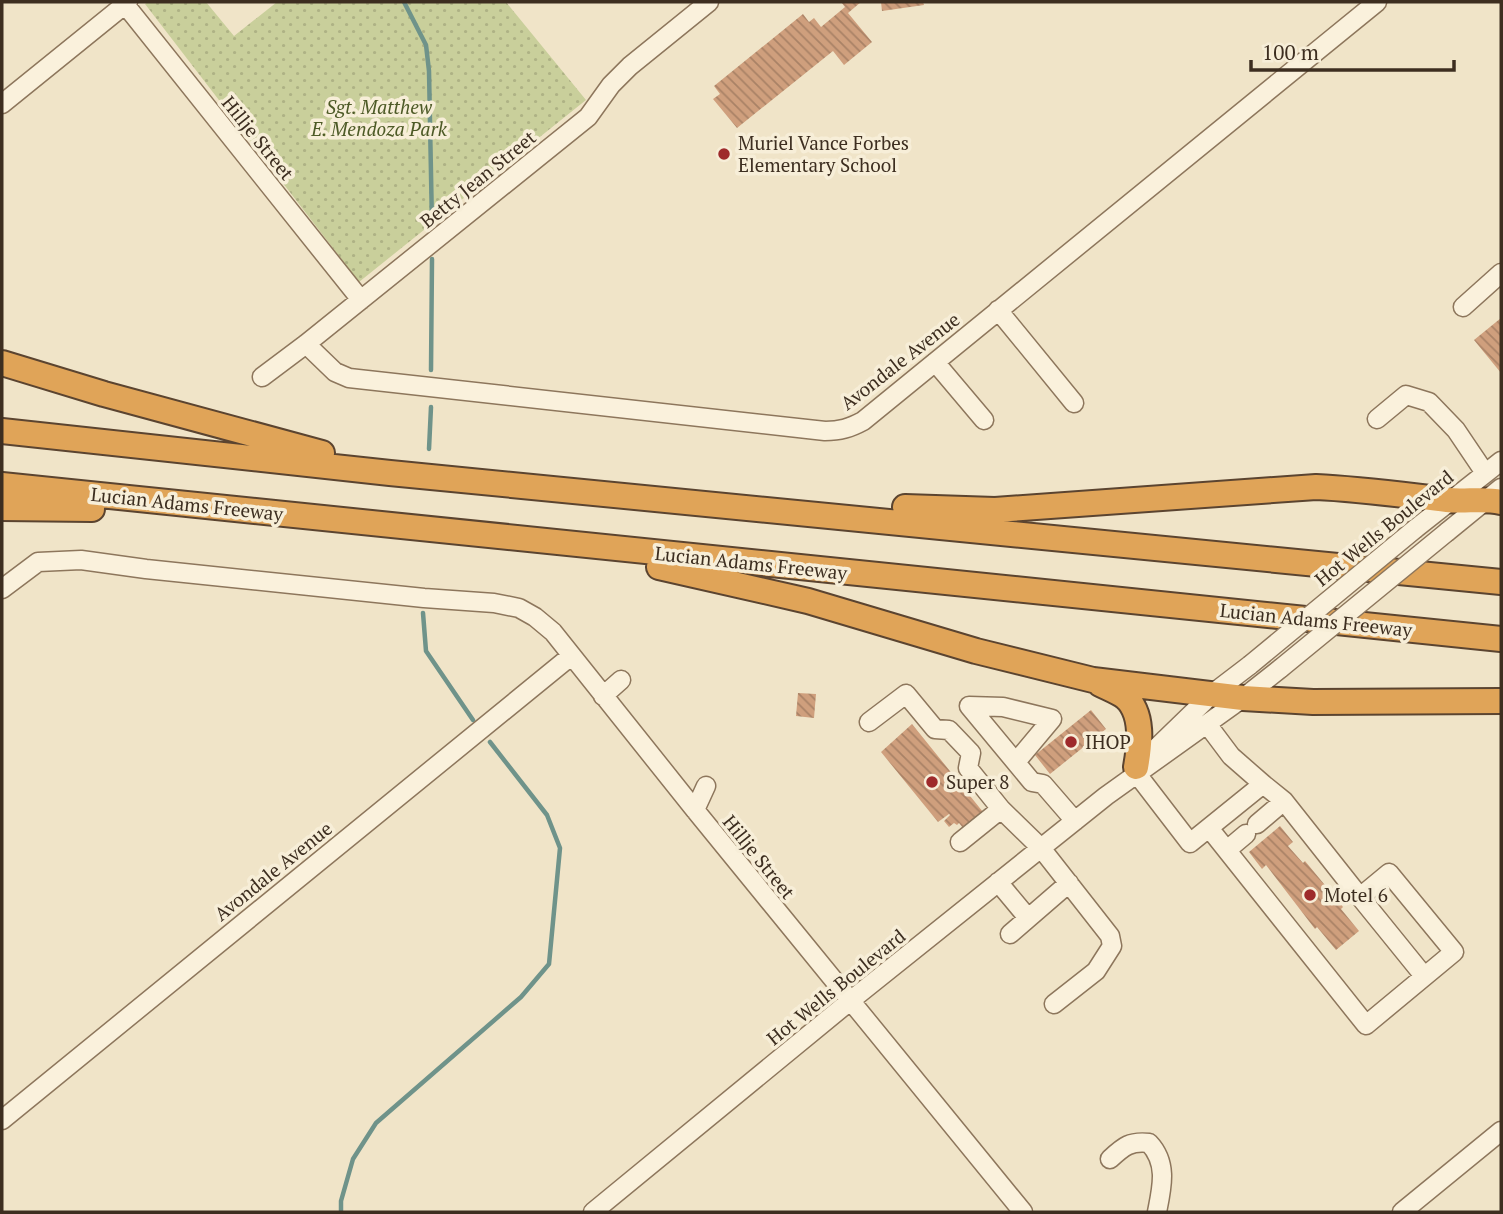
<svg xmlns="http://www.w3.org/2000/svg" width="1503" height="1214" font-family="'PT Serif',serif">
  <style>
    .park { fill: url(#park-dots) }
    .lines { fill: none; stroke-linecap: round; stroke-linejoin: round }
    .stream { stroke: #6f938a; stroke-width: 4.5 }
    .building { fill: url(#building-back-hatch) }
    .minor-casing { stroke: #8d765c; stroke-width: 21 }
    .highway-casing { stroke: #5b4430; stroke-width: 28 }
    .minor { stroke: #faf1dc; stroke-width: 18 }
    .highway { stroke: #e0a458; stroke-width: 24 }
    .minor-bridge-casing { stroke: #8d765c; stroke-width: 21; stroke-linecap: butt }
    .minor-bridge { stroke: #faf1dc; stroke-width: 18 }
    .poi-dot { fill: #9e2a2b; stroke: #f7eed8; stroke-width: 2.5 }
    .labels { text-anchor: middle; stroke-width: 7; stroke-linejoin: round; paint-order: stroke }
    .park-label { font-size: 19px; font-style: italic; fill: #4d5a26; stroke: #f7eed8 }
    .street-label { font-size: 19px; fill: #3d2e20; stroke: #f7eed8 }
    .poi-label { font-size: 19px; fill: #3d2e20; stroke: #f7eed8; text-anchor: start }
  </style>
  <defs>
    <pattern id="park-dots" width="8" height="8" patternUnits="userSpaceOnUse" patternTransform="scale(1.75)"><rect width="8" height="8" fill="#c9cf9b"/><path d="M2 2h.1M6 6h.1" fill="none" stroke="#aeb285" stroke-width="1.8" stroke-linecap="round"/></pattern>
    <pattern id="building-back-hatch" width="6" height="6" patternUnits="userSpaceOnUse" patternTransform="scale(1.75)"><rect width="6" height="6" fill="#cf9f7d"/><path d="M-1 5l2 2M0 0l6 6M5-1l2 2" fill="none" stroke="#a98266"/></pattern>
  </defs>
  <rect width="100%" height="100%" fill="#f0e4c8"/>
  <!-- park -->
  <path class="park" d="M 148,2 L 206,2 L 234,36 L 277,2 L 506,2 L 586,100 L 359,282 L 145,4 Z"/>
  <g class="lines">
    <!-- stream -->
    <path class="stream" d="M 404,2 L 426,45 L 429,71 L 432,225
      M 431,370 L 432,259
      M 429,449 L 431,407
      M 423,613 L 426,651 L 473,720
      M 341,1212 L 341,1201 L 353,1159 L 376,1123 L 521,997 L 549,964 L 560,848 L 547,815 L 490,742"/>
  </g>
  <!-- building -->
  <path class="building" d="M 841,2 L 861,2 L 848,13 L 872,42 L 844,65 L 833,51 L 737,128 L 713,99 L 720,94 L 714,86 L 803,14 L 809,22 L 814,18 L 821,27 L 845,7 Z
    M 881,2 L 923,2 L 924,5 L 882,11 Z
    M 1501,318 L 1501,373 L 1474,340 Z
    M 798,693 L 816,694 L 814,718 L 796,716 Z
    M 1091,710 L 1106,729 L 1050,774 L 1035,755 Z
    M 912,724 L 983,812 L 963,828 L 959,823 L 957,825 L 954,823 L 949,827 L 944,821 L 950,815 L 949,814 L 938,822 L 881,752 Z
    M 1280,826 L 1293,842 L 1288,846 L 1303,863 L 1305,861 L 1343,907 L 1341,909 L 1359,931 L 1336,950 L 1317,927 L 1315,929 L 1266,865 L 1262,869 L 1249,852 Z"/>
  <g class="lines">
    <!-- minor casing -->
    <g class="minor-casing">
      <path id="minor" d="M 123,2 L 361,300
        M 2,104 L 128,2
        M 1463,307 L 1501,273
        M 998,310 L 1074,403
        M 306,344 L 335,372 L 349,378 L 825,431 C 840,431 850,428 863,421 L 1377,2
        M 935,362 L 984,420
        M 262,377 L 306,344 L 588,117 L 611,85 L 630,66 L 709,2
        M 1377,419 L 1406,395 L 1429,402 L 1456,430 L 1485,473
        M 1415,529 L 1501,461
        M 1447,532 L 1501,488
        M 2,589 L 38,562 L 81,560 L 146,569 L 424,598 L 494,603 L 519,608 L 535,617 L 553,632 L 695,810 L 1023,1212
        M 603,696 L 621,680
        M 869,722 L 906,694 L 935,729 L 949,730 L 971,753 L 968,768 L 1001,809 L 1041,848 L 1110,936 L 1112,946 L 1096,971 L 1054,1004
        M 1149,755 L 1212,694 L 1250,665
        M 1016,762 L 1052,719 L 1003,707 L 969,706 L 1032,782 L 1043,784 L 1075,821
        M 1137,774 L 1190,843 L 1263,784 L 1231,756 L 1207,724
        M 695,810 L 706,786
        M 1257,824 L 1284,801
        M 1209,828 L 1366,1025 L 1454,952 L 1389,873 L 1360,897 L 1284,801 L 1263,784
        M 960,842 L 1001,809
        M 1227,850 L 1246,834
        M 998,882 L 1028,918
        M 1360,897 L 1424,976
        M 1010,934 L 1069,883
        M 2,1120 L 571,656
        M 1110,1159 C 1124,1146 1130,1141 1149,1143 C 1168,1163 1162,1187 1157,1212
        M 593,1212 L 850,1001 L 1106,796 L 1243,698 L 1281,668
        M 1402,1212 L 1501,1131"/>
    </g>
    <!-- highway casing -->
    <g class="highway-casing">
      <path id="highway" d="M 2,363 L 104,394 L 322,453
        M 2,431 L 390,473 L 1501,582
        M 2,485 L 1501,639
        M 905,507 L 995,510 L 1316,487 C 1360,489 1403,495 1447,500 C 1465,502 1483,498 1501,502
        M 2,508 L 92,509
        M 659,567 L 808,601 L 976,651 L 1093,680 L 1243,698 L 1313,702 L 1501,701
        M 1100,684 C 1108,688 1118,692 1125,697 C 1144,713 1140,745 1136,767"/>
    </g>
    <!-- minor -->
    <use href="#minor" class="minor"/>
    <!-- highway -->
    <use href="#highway" class="highway"/>
    <!-- minor-bridge casing -->
    <g class="minor-bridge-casing">
      <path id="minor-bridge" d="M 1250,665 L 1415,529
        M 1281,668 L 1447,532"/>
    </g>
    <!-- minor-bridge -->
    <use href="#minor-bridge" class="minor-bridge"/>
  </g>
  <!-- markers -->
  <g class="poi-dot">
    <circle cx="724" cy="154" r="7"/>
    <circle cx="1071" cy="742" r="7"/>
    <circle cx="932" cy="782" r="7"/>
    <circle cx="1310" cy="895" r="7"/>
  </g>
  <g class="labels">
    <!-- park labels -->
    <g class="park-label">
      <text x="379" y="114">Sgt. Matthew<tspan x="379" dy="22">E. Mendoza Park</tspan></text>
    </g>
    <!-- street labels -->
    <g class="street-label">
      <text transform="translate(258 138) rotate(51)" y="7">Hillje Street</text>
      <text transform="translate(478 179) rotate(-39)" y="7">Betty Jean Street</text>
      <text transform="translate(900 361) rotate(-38)" y="7">Avondale Avenue</text>
      <text transform="translate(187 504) rotate(6)" y="7">Lucian Adams Freeway</text>
      <text transform="translate(1384 528) rotate(-39)" y="7">Hot Wells Boulevard</text>
      <text transform="translate(751 563) rotate(6)" y="7">Lucian Adams Freeway</text>
      <text transform="translate(1316 620) rotate(6)" y="7">Lucian Adams Freeway</text>
      <text transform="translate(759 857) rotate(51)" y="7">Hillje Street</text>
      <text transform="translate(273 871) rotate(-39)" y="7">Avondale Avenue</text>
      <text transform="translate(836 987) rotate(-39)" y="7">Hot Wells Boulevard</text>
    </g>
    <!-- poi labels -->
    <g class="poi-label">
      <text x="738" y="150">Muriel Vance Forbes<tspan x="738" dy="22">Elementary School</tspan></text>
      <text x="1085" y="749">IHOP</text>
      <text x="946" y="789">Super 8</text>
      <text x="1324" y="902">Motel 6</text>
    </g>
  </g>
  <!-- border -->
  <rect width="1503" height="1214" fill="none" stroke="#3d2e20" stroke-width="7"/>
  <!-- scale -->
  <path d="M1251 60v10h203v-10" fill="none" stroke="#3d2e20" stroke-width="3.5"/>
  <text x="1262" y="60" font-size="21" fill="#3d2e20" stroke="#f7eed8" stroke-width="5" paint-order="stroke">100 m</text>
</svg>
